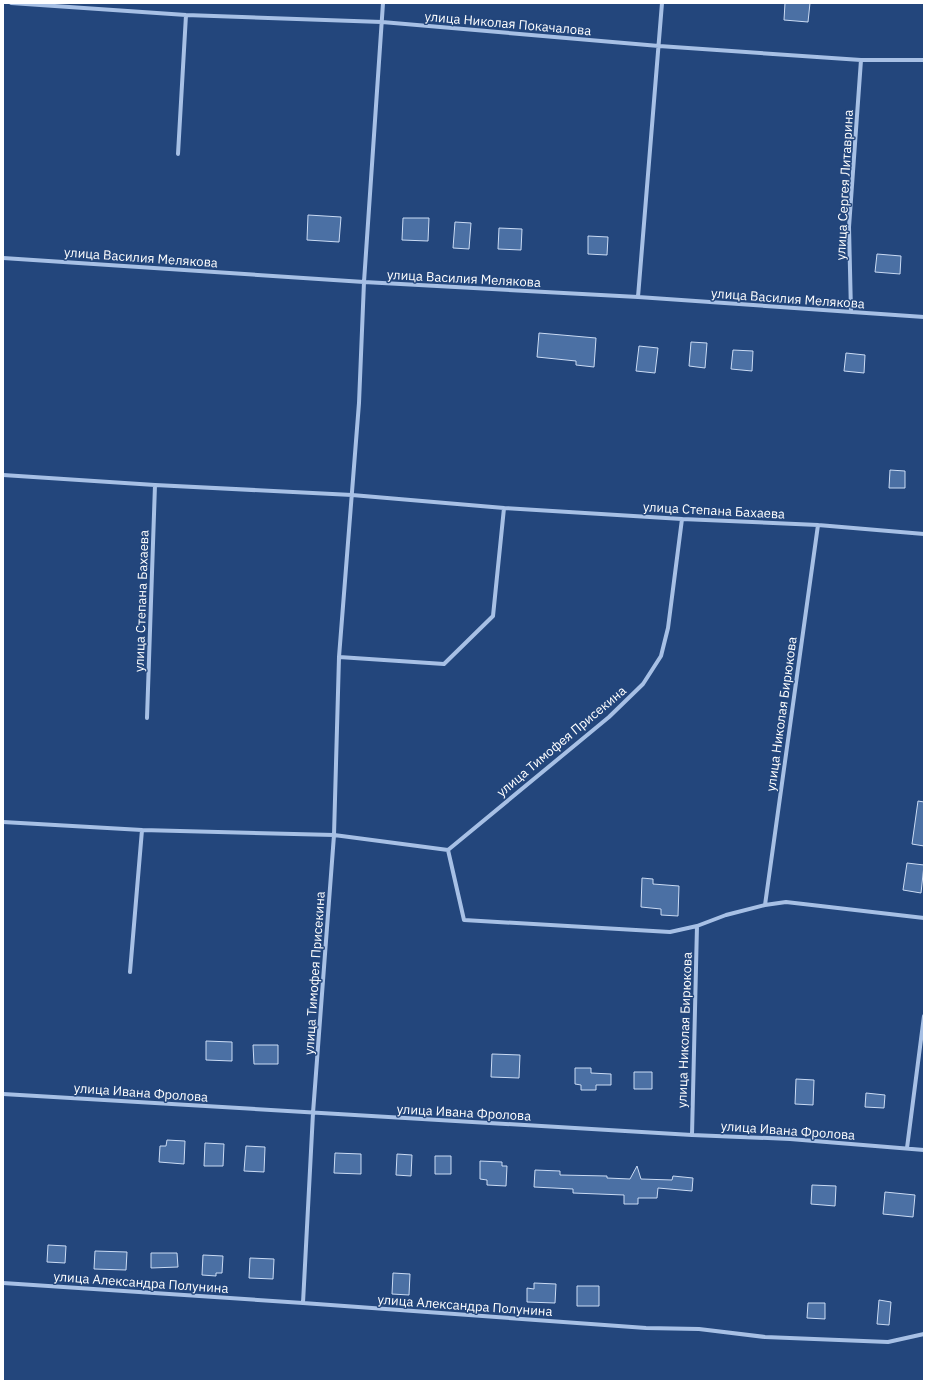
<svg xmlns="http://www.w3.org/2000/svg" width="927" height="1384" font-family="'IBM Plex Sans',sans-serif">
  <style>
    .building { fill: #4b70a4; stroke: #cadbf4 }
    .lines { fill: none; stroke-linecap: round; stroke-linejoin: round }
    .street { stroke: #a7c0e5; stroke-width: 4 }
    .labels { text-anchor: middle; stroke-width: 3; stroke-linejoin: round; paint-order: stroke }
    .street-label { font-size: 13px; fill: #fff; stroke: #23467c }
  </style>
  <rect width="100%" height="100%" fill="#23467c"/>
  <!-- building -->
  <path class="building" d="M 785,3 L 810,3 L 808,22 L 784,20 Z
    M 308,215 L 341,217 L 339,242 L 307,240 Z
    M 403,218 L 429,218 L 428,241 L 402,240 Z
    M 455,222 L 471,223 L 469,249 L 453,248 Z
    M 499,228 L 522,229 L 521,250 L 498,249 Z
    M 588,236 L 608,237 L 607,255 L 588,254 Z
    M 877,254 L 901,256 L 900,274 L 875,272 Z
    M 539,333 L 596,338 L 594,367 L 576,365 L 576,361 L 537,357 Z
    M 691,342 L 707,343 L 705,368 L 689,366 Z
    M 639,346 L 658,348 L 655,373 L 636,371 Z
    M 733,350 L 753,351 L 752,371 L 731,369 Z
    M 846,353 L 865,355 L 864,373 L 844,371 Z
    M 890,470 L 905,471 L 905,488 L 889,488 Z
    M 918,801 L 924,802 L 924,846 L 912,844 Z
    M 907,863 L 924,865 L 921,893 L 903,890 Z
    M 642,878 L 653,879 L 653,884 L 679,886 L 678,916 L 661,915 L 661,909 L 641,907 Z
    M 206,1041 L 232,1042 L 232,1061 L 206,1060 Z
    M 253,1045 L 278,1045 L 278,1064 L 254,1064 Z
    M 492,1054 L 520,1055 L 519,1078 L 491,1077 Z
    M 575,1068 L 591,1068 L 591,1073 L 611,1074 L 611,1085 L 596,1085 L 596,1090 L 581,1090 L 581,1085 L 575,1084 Z
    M 634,1072 L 652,1072 L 652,1089 L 634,1089 Z
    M 796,1079 L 814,1080 L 813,1105 L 795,1104 Z
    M 866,1093 L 885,1095 L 884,1108 L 865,1107 Z
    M 167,1140 L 185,1141 L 184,1164 L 159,1162 L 160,1146 L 166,1146 Z
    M 205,1143 L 224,1144 L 223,1166 L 204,1166 Z
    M 246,1146 L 265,1147 L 264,1172 L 244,1171 Z
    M 335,1153 L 361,1154 L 361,1174 L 334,1173 Z
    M 397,1154 L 412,1155 L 411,1176 L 396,1175 Z
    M 435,1156 L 451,1156 L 451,1174 L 435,1174 Z
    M 480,1161 L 502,1162 L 502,1166 L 507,1166 L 506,1186 L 487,1185 L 487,1180 L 480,1179 Z
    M 637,1166 L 641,1179 L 672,1180 L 673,1176 L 693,1178 L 692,1191 L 658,1188 L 657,1198 L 638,1198 L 638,1204 L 624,1204 L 624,1195 L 573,1193 L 573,1189 L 534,1187 L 535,1170 L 560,1171 L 560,1175 L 607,1176 L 607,1178 L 630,1179 Z
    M 812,1185 L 836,1186 L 835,1206 L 811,1204 Z
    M 885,1192 L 915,1195 L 913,1217 L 883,1214 Z
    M 48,1245 L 66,1246 L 65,1263 L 47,1262 Z
    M 95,1251 L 127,1252 L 126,1270 L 94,1269 Z
    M 151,1253 L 177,1253 L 178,1267 L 151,1268 Z
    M 203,1255 L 223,1256 L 222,1273 L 216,1273 L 216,1276 L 202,1275 Z
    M 250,1258 L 274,1259 L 273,1279 L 249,1278 Z
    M 393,1273 L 410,1274 L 409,1295 L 392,1294 Z
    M 534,1283 L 556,1284 L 555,1303 L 527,1302 L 527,1288 L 534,1289 Z
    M 577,1286 L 599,1286 L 599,1306 L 577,1306 Z
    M 879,1300 L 891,1302 L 889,1325 L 877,1324 Z
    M 808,1303 L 825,1303 L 825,1319 L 807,1318 Z"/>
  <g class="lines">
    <!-- street -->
    <path class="street" d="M 11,3 L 186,15 L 382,22 L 659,46 L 861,60 L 924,60
      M 178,154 L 186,15
      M 3,258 L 364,282 L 638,297 L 924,317
      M 638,297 L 662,3
      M 851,312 L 849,227 L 861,60
      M 3,475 L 155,485 L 352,495 L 504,508 L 682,519 L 818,525 L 924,534
      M 339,657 L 444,664 L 493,616 L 504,508
      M 147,718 L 155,485
      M 3,822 L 142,830 L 334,835 L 448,850 L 609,717 L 643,684 L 661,656 L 668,628 L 682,519
      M 448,850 L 464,920 L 670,932 L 697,926 L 726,915 L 765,905 L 786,902 L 924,918
      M 765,905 L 818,525
      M 130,972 L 142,830
      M 3,1094 L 692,1135 L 790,1139 L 924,1150
      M 692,1135 L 697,926
      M 907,1148 L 924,1016
      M 3,1283 L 303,1303 L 646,1328 L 699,1329 L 765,1337 L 888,1342 L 924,1334
      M 303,1303 L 313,1113 L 334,835 L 339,657 L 359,403 L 364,282 L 383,3"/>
  </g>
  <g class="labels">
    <!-- street labels -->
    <g class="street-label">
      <text transform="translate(508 23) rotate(5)" y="5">улица Николая Покачалова</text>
      <text transform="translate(844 185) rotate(-87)" y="5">улица Сергея Литаврина</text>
      <text transform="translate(141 257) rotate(4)" y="5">улица Василия Мелякова</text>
      <text transform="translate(464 278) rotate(3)" y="5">улица Василия Мелякова</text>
      <text transform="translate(788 298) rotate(4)" y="5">улица Василия Мелякова</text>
      <text transform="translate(714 510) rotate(3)" y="5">улица Степана Бахаева</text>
      <text transform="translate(141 601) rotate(-88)" y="5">улица Степана Бахаева</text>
      <text transform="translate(781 714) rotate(-82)" y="5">улица Николая Бирюкова</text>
      <text transform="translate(561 741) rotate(-40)" y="5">улица Тимофея Присекина</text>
      <text transform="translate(314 973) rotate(-86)" y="5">улица Тимофея Присекина</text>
      <text transform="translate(684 1030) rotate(-88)" y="5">улица Николая Бирюкова</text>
      <text transform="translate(141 1092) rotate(4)" y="5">улица Ивана Фролова</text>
      <text transform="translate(464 1112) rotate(3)" y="5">улица Ивана Фролова</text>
      <text transform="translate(788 1130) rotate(4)" y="5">улица Ивана Фролова</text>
      <text transform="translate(141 1282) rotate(4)" y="5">улица Александра Полунина</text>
      <text transform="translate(465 1305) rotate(4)" y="5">улица Александра Полунина</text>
    </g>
  </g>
  <!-- border -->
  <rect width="927" height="1384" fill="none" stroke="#ffffff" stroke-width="8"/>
</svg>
